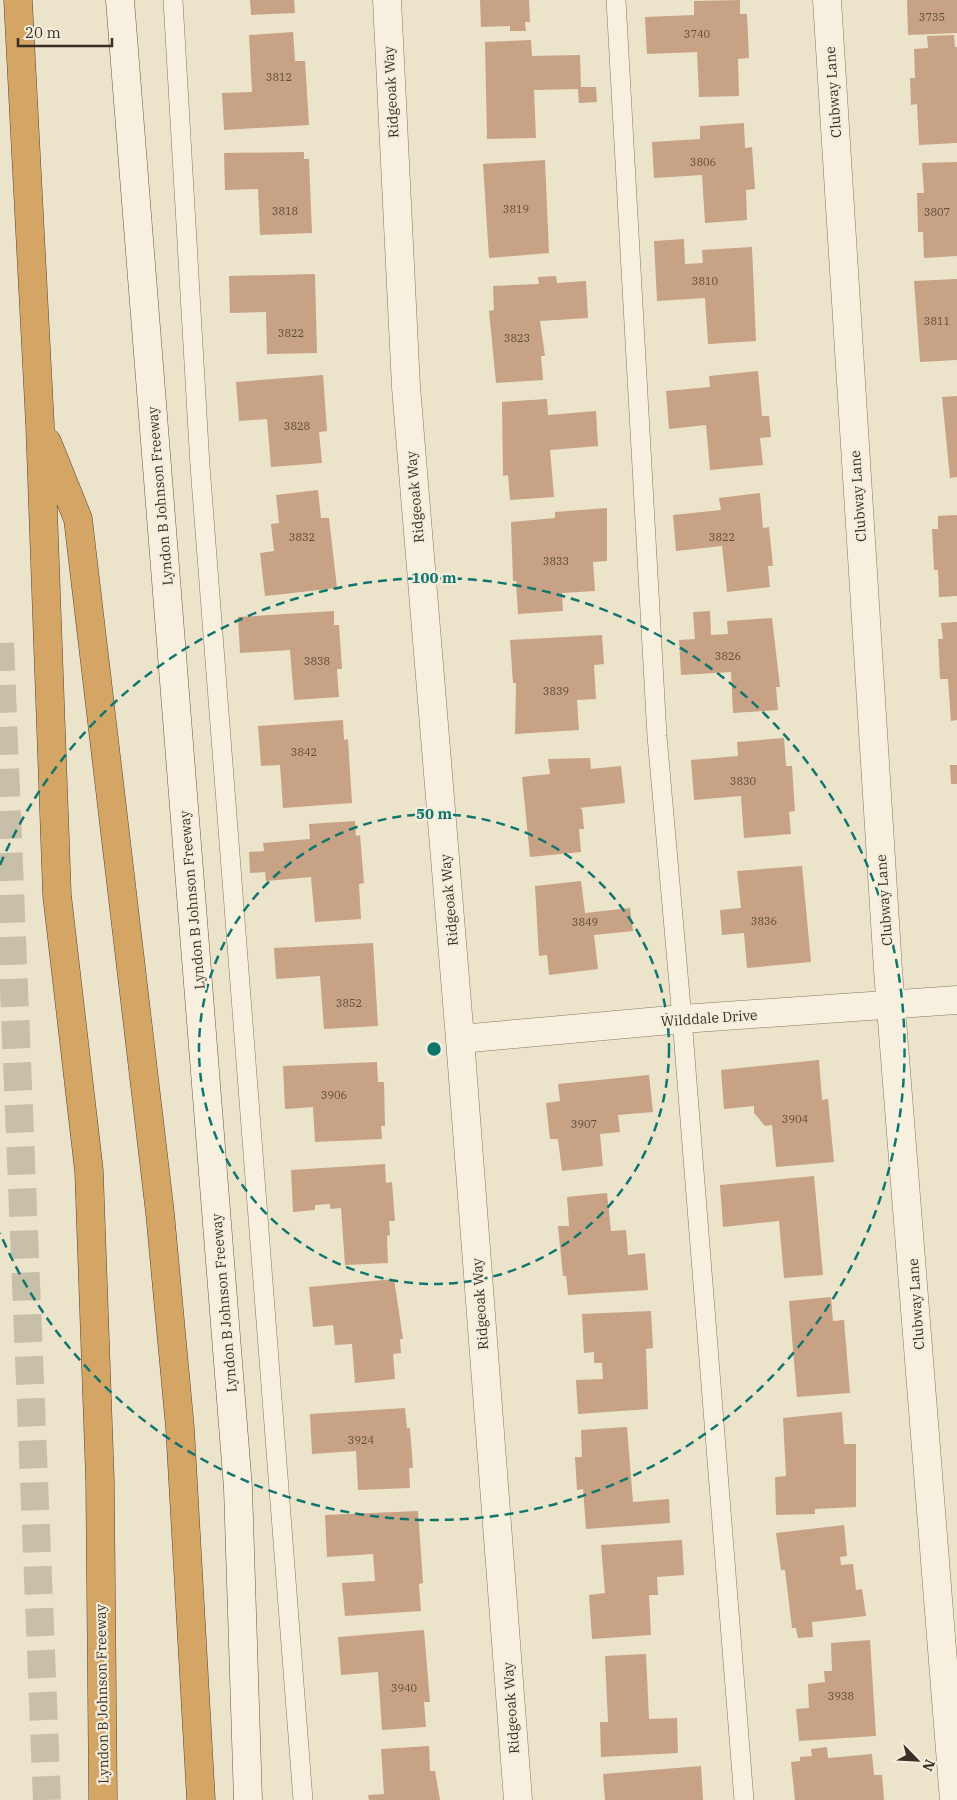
<svg xmlns="http://www.w3.org/2000/svg" width="957" height="1800" font-family="'IBM Plex Serif',serif">
  <style>
    .building { fill: #c8a284 }
    .lines { fill: none; stroke-linecap: round; stroke-linejoin: round }
    .motorway-tunnel { stroke: #c8bfa9; stroke-width: 28; stroke-dasharray: 28 14; stroke-linecap: butt }
    .service-casing { stroke: #887760; stroke-width: 20 }
    .minor-casing { stroke: #887760; stroke-width: 29 }
    .secondary-casing { stroke: #6b5843; stroke-width: 29 }
    .motorway-casing { stroke: #574534; stroke-width: 29 }
    .service { stroke: #f7f0de; stroke-width: 19 }
    .minor { stroke: #f7f0de; stroke-width: 28 }
    .secondary { stroke: #f7f0de; stroke-width: 28 }
    .motorway { stroke: #d4a564; stroke-width: 28 }
    .ring { fill: none; stroke: #0f766e; stroke-width: 2.5; stroke-dasharray: 9 6 }
    .labels { text-anchor: middle; stroke-width: 4.5; stroke-linejoin: round; paint-order: stroke }
    .number-label { font-size: 11px; fill: #5e4c3b }
    .street-label { font-size: 14px; fill: #3a2f23; stroke: #f4eddb }
    .centre { fill: #0f766e; stroke: #f4eddb; stroke-width: 2.5 }
    .ring-label { font-size: 15px; text-anchor: middle; font-weight: bold; fill: #0f766e; stroke: #f4eddb; stroke-width: 4.5; stroke-linejoin: round; paint-order: stroke }
  </style>
  <rect width="100%" height="100%" fill="#ece3cb"/>
  <!-- building -->
  <path class="building" d="M 250,0 L 294,0 L 295,13 L 251,15 Z
    M 480,0 L 529,0 L 530,22 L 525,22 L 526,31 L 510,31 L 510,26 L 481,27 Z
    M 740,0 L 740,14 L 747,14 L 749,58 L 738,59 L 739,96 L 699,97 L 697,52 L 647,54 L 645,17 L 694,15 L 694,1 Z
    M 907,0 L 957,0 L 957,33 L 908,35 Z
    M 293,32 L 295,61 L 305,61 L 309,125 L 224,130 L 222,93 L 252,92 L 249,35 Z
    M 954,35 L 955,47 L 957,47 L 957,143 L 919,145 L 917,104 L 911,105 L 910,78 L 915,78 L 914,49 L 928,48 L 927,36 Z
    M 531,40 L 532,56 L 580,55 L 581,87 L 596,87 L 597,102 L 579,103 L 578,89 L 534,90 L 536,138 L 487,139 L 485,42 Z
    M 744,123 L 745,148 L 752,147 L 755,189 L 746,190 L 747,220 L 705,223 L 702,175 L 654,178 L 652,142 L 700,139 L 700,126 Z
    M 304,152 L 304,159 L 309,159 L 312,233 L 260,235 L 258,189 L 225,190 L 224,153 Z
    M 545,160 L 549,253 L 489,258 L 483,164 Z
    M 957,162 L 957,256 L 924,258 L 923,232 L 918,232 L 917,193 L 924,193 L 922,163 Z
    M 684,239 L 685,264 L 703,263 L 702,250 L 752,247 L 756,341 L 708,344 L 705,298 L 657,301 L 654,241 Z
    M 315,274 L 317,353 L 267,354 L 266,312 L 230,313 L 229,276 Z
    M 556,276 L 557,283 L 586,281 L 588,318 L 540,321 L 545,356 L 541,356 L 543,380 L 496,383 L 489,311 L 494,310 L 493,286 L 539,284 L 538,277 Z
    M 957,279 L 957,360 L 920,362 L 914,281 Z
    M 758,371 L 762,416 L 769,416 L 771,437 L 760,438 L 763,465 L 710,470 L 706,425 L 669,429 L 666,391 L 710,387 L 709,376 Z
    M 323,375 L 327,431 L 319,432 L 322,463 L 271,467 L 267,419 L 239,421 L 236,382 Z
    M 957,396 L 957,477 L 950,478 L 942,397 Z
    M 547,399 L 548,415 L 596,411 L 598,446 L 550,450 L 554,497 L 510,500 L 508,475 L 503,476 L 502,402 Z
    M 318,490 L 321,518 L 329,518 L 337,588 L 265,596 L 260,553 L 274,551 L 271,524 L 279,523 L 276,495 Z
    M 760,493 L 763,528 L 769,527 L 773,566 L 768,566 L 770,587 L 727,592 L 722,546 L 676,551 L 673,515 L 721,510 L 719,498 Z
    M 607,508 L 607,561 L 593,562 L 595,591 L 562,593 L 563,611 L 518,614 L 516,581 L 513,581 L 511,522 L 555,518 L 555,512 Z
    M 957,515 L 957,596 L 939,597 L 938,570 L 934,570 L 932,529 L 938,529 L 938,516 Z
    M 334,611 L 334,625 L 339,625 L 342,669 L 337,669 L 339,697 L 294,700 L 290,650 L 240,653 L 238,617 Z
    M 710,611 L 711,635 L 728,634 L 727,621 L 772,618 L 780,687 L 776,687 L 778,710 L 733,713 L 731,672 L 681,675 L 679,640 L 695,639 L 693,612 Z
    M 957,622 L 957,720 L 951,721 L 948,679 L 940,679 L 938,639 L 943,639 L 941,623 Z
    M 602,635 L 604,664 L 594,665 L 596,699 L 577,700 L 579,730 L 515,734 L 516,683 L 513,683 L 510,640 Z
    M 343,720 L 344,740 L 348,739 L 352,803 L 283,808 L 280,765 L 261,766 L 258,726 Z
    M 784,738 L 786,766 L 792,766 L 795,811 L 789,812 L 791,834 L 744,838 L 741,796 L 694,800 L 691,760 L 738,756 L 737,742 Z
    M 590,758 L 591,769 L 621,766 L 625,803 L 579,808 L 582,809 L 584,829 L 579,829 L 581,852 L 530,857 L 522,777 L 550,774 L 548,759 Z
    M 950,765 L 957,765 L 957,784 L 951,784 Z
    M 355,821 L 356,836 L 360,835 L 364,883 L 359,884 L 361,919 L 315,922 L 311,877 L 266,881 L 265,872 L 250,873 L 249,852 L 264,851 L 263,843 L 310,839 L 309,824 Z
    M 802,866 L 811,962 L 747,968 L 744,933 L 722,935 L 720,910 L 741,908 L 737,871 Z
    M 581,881 L 585,913 L 630,908 L 633,931 L 594,935 L 598,969 L 549,975 L 547,955 L 539,956 L 535,886 Z
    M 373,943 L 378,1026 L 324,1029 L 320,976 L 276,979 L 274,948 Z
    M 819,1060 L 822,1100 L 828,1099 L 834,1162 L 776,1167 L 772,1125 L 765,1126 L 754,1113 L 754,1106 L 724,1109 L 721,1070 Z
    M 377,1062 L 378,1082 L 384,1082 L 385,1126 L 381,1126 L 382,1139 L 315,1142 L 313,1107 L 285,1109 L 283,1066 Z
    M 649,1075 L 653,1112 L 618,1115 L 620,1132 L 600,1134 L 603,1166 L 562,1171 L 558,1139 L 550,1139 L 546,1103 L 560,1101 L 558,1084 Z
    M 385,1164 L 386,1183 L 392,1182 L 395,1221 L 389,1221 L 390,1235 L 387,1236 L 388,1263 L 345,1265 L 341,1208 L 330,1209 L 330,1204 L 315,1205 L 315,1210 L 293,1212 L 291,1170 Z
    M 814,1176 L 823,1275 L 784,1278 L 779,1221 L 723,1227 L 720,1185 Z
    M 607,1193 L 611,1231 L 626,1230 L 628,1255 L 645,1253 L 648,1290 L 568,1295 L 566,1276 L 563,1276 L 558,1226 L 569,1226 L 567,1197 Z
    M 394,1279 L 403,1339 L 400,1339 L 401,1353 L 393,1354 L 395,1379 L 355,1383 L 352,1344 L 335,1345 L 333,1325 L 313,1327 L 309,1287 Z
    M 831,1297 L 833,1321 L 844,1320 L 850,1393 L 797,1397 L 789,1301 Z
    M 651,1311 L 653,1348 L 646,1349 L 648,1409 L 578,1414 L 576,1380 L 603,1379 L 602,1363 L 594,1363 L 594,1352 L 584,1353 L 582,1314 Z
    M 405,1408 L 407,1428 L 410,1428 L 413,1468 L 409,1468 L 410,1488 L 358,1490 L 356,1451 L 312,1454 L 310,1414 Z
    M 842,1412 L 844,1444 L 856,1444 L 856,1507 L 815,1509 L 815,1514 L 776,1515 L 775,1477 L 786,1476 L 783,1418 Z
    M 627,1427 L 633,1502 L 669,1499 L 670,1523 L 586,1529 L 583,1489 L 577,1490 L 575,1457 L 582,1457 L 581,1430 Z
    M 418,1511 L 423,1583 L 419,1584 L 421,1611 L 345,1616 L 342,1583 L 375,1581 L 373,1554 L 327,1557 L 325,1515 Z
    M 844,1525 L 847,1556 L 840,1557 L 841,1565 L 853,1564 L 856,1590 L 862,1589 L 866,1616 L 812,1622 L 813,1637 L 798,1638 L 796,1628 L 792,1628 L 785,1570 L 781,1570 L 776,1533 Z
    M 682,1540 L 684,1575 L 657,1577 L 658,1595 L 649,1595 L 651,1635 L 592,1639 L 589,1595 L 605,1593 L 601,1545 Z
    M 424,1630 L 430,1702 L 424,1702 L 426,1727 L 382,1730 L 378,1672 L 341,1675 L 338,1637 Z
    M 870,1640 L 876,1736 L 799,1741 L 796,1709 L 809,1708 L 808,1684 L 825,1682 L 824,1671 L 832,1671 L 831,1643 Z
    M 646,1654 L 649,1719 L 677,1718 L 678,1753 L 601,1757 L 600,1722 L 608,1722 L 605,1656 Z
    M 429,1746 L 430,1771 L 435,1771 L 440,1800 L 369,1800 L 368,1795 L 384,1794 L 381,1749 Z
    M 827,1747 L 828,1758 L 872,1754 L 874,1775 L 882,1775 L 884,1800 L 795,1800 L 791,1762 L 800,1761 L 800,1757 L 812,1756 L 811,1749 Z
    M 701,1766 L 703,1800 L 605,1800 L 603,1774 Z"/>
  <g class="lines">
    <!-- motorway-tunnel -->
    <path class="motorway-tunnel" d="M 0,643 L 47,1800"/>
    <!-- service casing -->
    <g class="service-casing">
      <path id="service" d="M 173,0 L 200,466 L 303,1800
        M 616,0 L 657,736 L 682,1019 L 744,1800"/>
    </g>
    <!-- minor casing -->
    <g class="minor-casing">
      <path id="minor" d="M 387,0 L 406,387 L 460,1039 L 518,1800
        M 827,0 L 888,970 L 954,1800
        M 460,1039 L 682,1019 L 957,1000"/>
    </g>
    <!-- secondary casing -->
    <g class="secondary-casing">
      <path id="secondary" d="M 120,0 L 238,1488 L 248,1800"/>
    </g>
    <!-- motorway casing -->
    <g class="motorway-casing">
      <path id="motorway" d="M 18,0 L 40,425 L 57,895 L 89,1171 L 100,1481 L 103,1800
        M 47,442 L 78,519 L 160,1213 L 180,1428 L 201,1800"/>
    </g>
    <!-- service -->
    <use href="#service" class="service"/>
    <!-- minor -->
    <use href="#minor" class="minor"/>
    <!-- secondary -->
    <use href="#secondary" class="secondary"/>
    <!-- motorway -->
    <use href="#motorway" class="motorway"/>
  </g>
  <!-- distance rings -->
  <g class="ring">
    <circle cx="434" cy="1049" r="235"/>
    <path d="M0 865A471 471 0 1 1 0 1233"/>
  </g>
  <g class="labels">
    <!-- number labels -->
    <g class="number-label">
      <text x="932" y="21">3735</text>
      <text x="697" y="38">3740</text>
      <text x="279" y="81">3812</text>
      <text x="703" y="166">3806</text>
      <text x="516" y="213">3819</text>
      <text x="285" y="215">3818</text>
      <text x="937" y="216">3807</text>
      <text x="705" y="285">3810</text>
      <text x="937" y="325">3811</text>
      <text x="291" y="337">3822</text>
      <text x="517" y="342">3823</text>
      <text x="297" y="430">3828</text>
      <text x="302" y="541">3832</text>
      <text x="722" y="541">3822</text>
      <text x="556" y="565">3833</text>
      <text x="728" y="660">3826</text>
      <text x="317" y="665">3838</text>
      <text x="556" y="695">3839</text>
      <text x="304" y="756">3842</text>
      <text x="743" y="785">3830</text>
      <text x="764" y="925">3836</text>
      <text x="585" y="926">3849</text>
      <text x="349" y="1007">3852</text>
      <text x="334" y="1099">3906</text>
      <text x="795" y="1123">3904</text>
      <text x="584" y="1128">3907</text>
      <text x="361" y="1444">3924</text>
      <text x="404" y="1692">3940</text>
      <text x="841" y="1700">3938</text>
    </g>
    <!-- street labels -->
    <g class="street-label">
      <text transform="translate(391 92) rotate(-93)" y="5">Ridgeoak Way</text>
      <text transform="translate(833 92) rotate(-94)" y="5">Clubway Lane</text>
      <text transform="translate(160 496) rotate(-95)" y="5">Lyndon B Johnson Freeway</text>
      <text transform="translate(858 496) rotate(-94)" y="5">Clubway Lane</text>
      <text transform="translate(415 497) rotate(-95)" y="5">Ridgeoak Way</text>
      <text transform="translate(192 900) rotate(-95)" y="5">Lyndon B Johnson Freeway</text>
      <text transform="translate(449 900) rotate(-95)" y="5">Ridgeoak Way</text>
      <text transform="translate(884 900) rotate(-94)" y="5">Clubway Lane</text>
      <text transform="translate(709 1018) rotate(-4)" y="5">Wilddale Drive</text>
      <text transform="translate(224 1303) rotate(-95)" y="5">Lyndon B Johnson Freeway</text>
      <text transform="translate(480 1304) rotate(-94)" y="5">Ridgeoak Way</text>
      <text transform="translate(916 1304) rotate(-94)" y="5">Clubway Lane</text>
      <text transform="translate(102 1694) rotate(-91)" y="5">Lyndon B Johnson Freeway</text>
      <text transform="translate(511 1708) rotate(-94)" y="5">Ridgeoak Way</text>
    </g>
  </g>
  <circle cx="434" cy="1049" r="8" class="centre"/>
  <g class="ring-label">
    <text x="434" y="583">100 m</text>
    <text x="434" y="819">50 m</text>
  </g>
  <!-- north arrow -->
  <g transform="translate(917 1760) rotate(114)" stroke="#f4eddb" stroke-width="4" paint-order="stroke">
  <path d="M0-4L9 19L0 12L-9 19Z" fill="#3a2f23"/>
  <text y="-8" font-size="14" font-weight="bold" text-anchor="middle" fill="#3a2f23">N</text>
  </g>
  <!-- scale -->
  <path d="M18 38v8h94v-8" fill="none" stroke="#3a2f23" stroke-width="2.5"/>
  <text x="25" y="38" font-size="15" fill="#3a2f23" stroke="#f4eddb" stroke-width="4" paint-order="stroke">20 m</text>
</svg>
